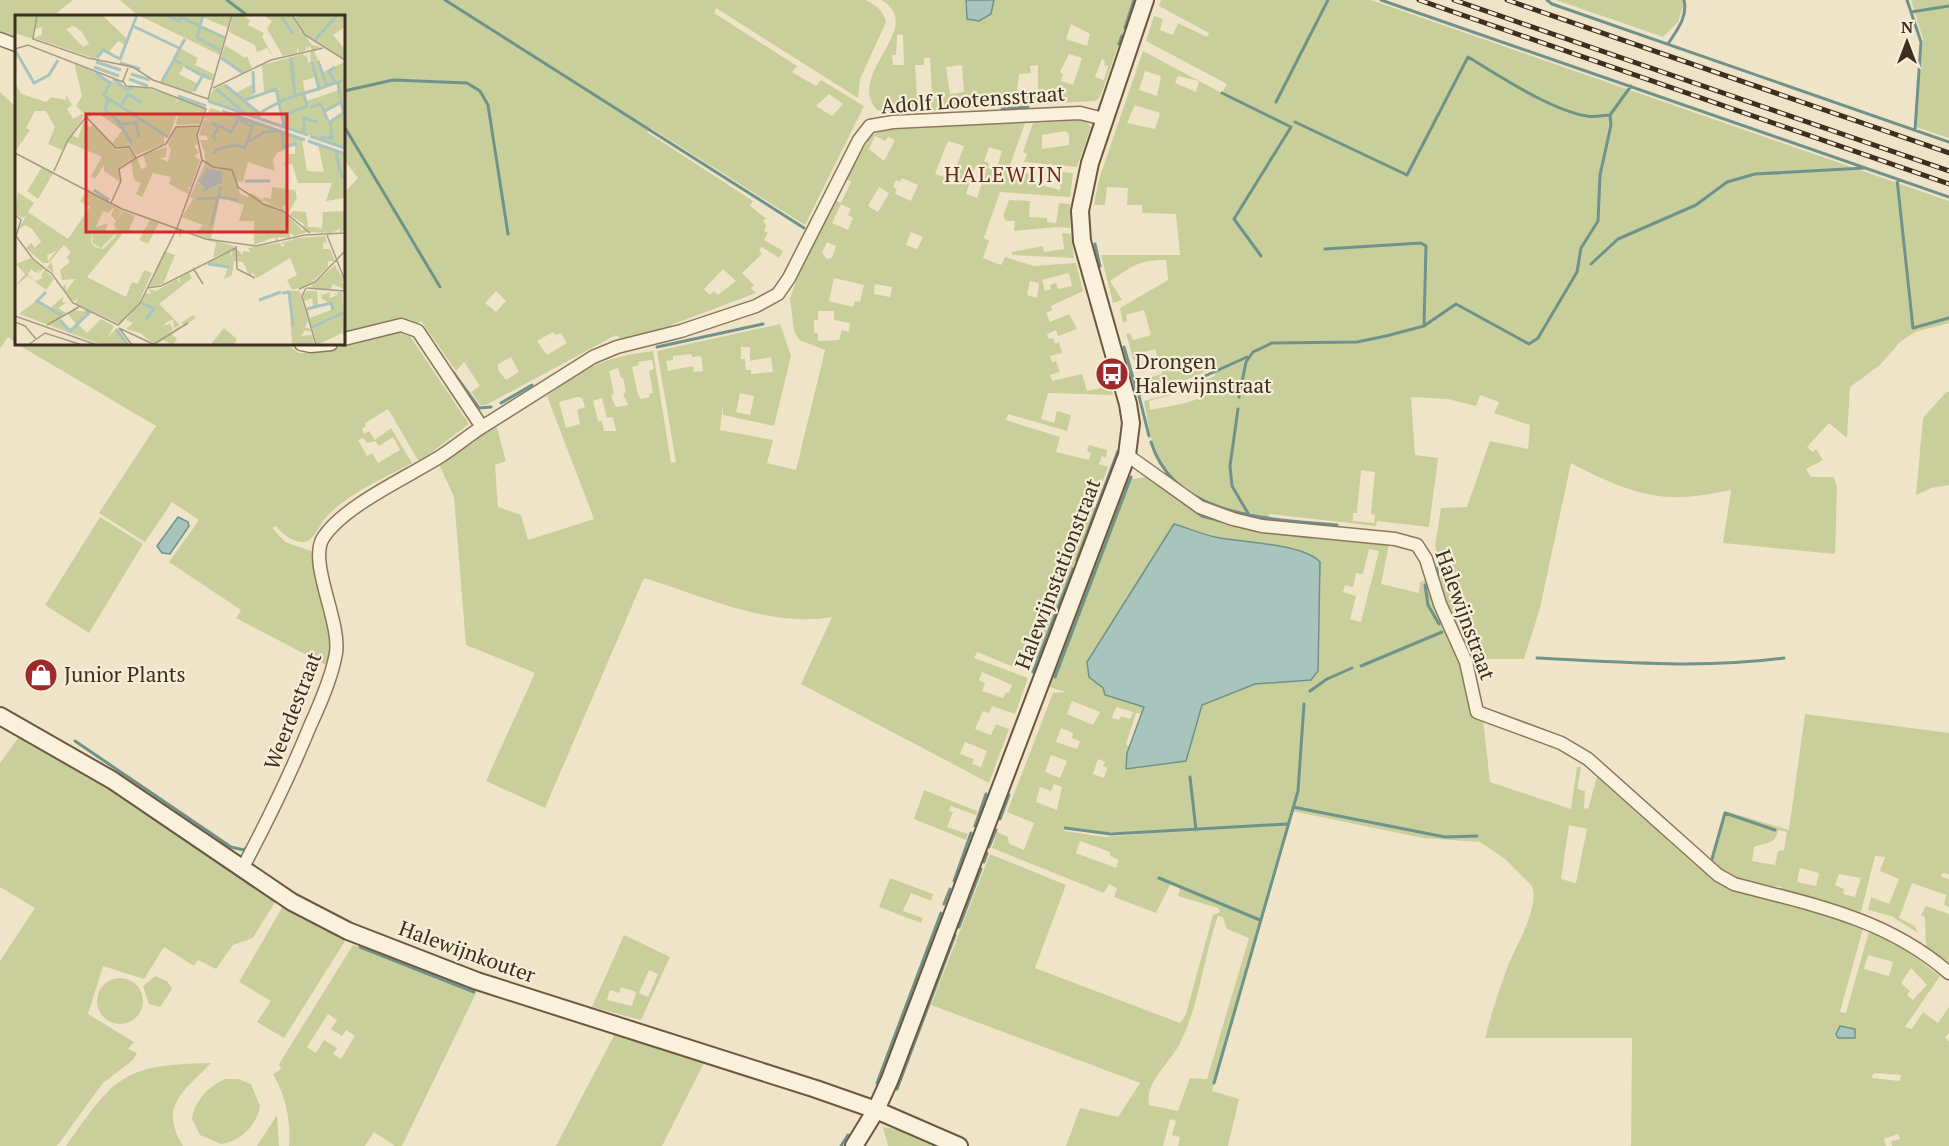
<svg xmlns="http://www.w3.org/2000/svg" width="1949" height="1146" font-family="'PT Serif',serif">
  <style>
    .green { fill: #c9cf9b; fill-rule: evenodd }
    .water { fill: #a9c4bc; stroke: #6f938a; stroke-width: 1.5 }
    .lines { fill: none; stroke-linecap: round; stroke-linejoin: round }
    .stream { stroke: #6f938a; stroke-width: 3 }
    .street-casing { stroke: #8d765c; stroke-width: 15 }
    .secondary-casing { stroke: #6f573f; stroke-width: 20 }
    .street { stroke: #faf1dc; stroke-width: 12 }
    .secondary { stroke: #faf1dc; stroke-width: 16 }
    .rail-casing { stroke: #3d2e20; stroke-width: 5 }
    .rail { stroke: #f7eed8; stroke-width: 3; stroke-dasharray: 9; stroke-linecap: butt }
    .labels { text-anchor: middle; stroke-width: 4.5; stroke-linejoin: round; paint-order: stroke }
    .street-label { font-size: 21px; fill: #3d2e20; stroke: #f7eed8 }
    .poi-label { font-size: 21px; fill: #3d2e20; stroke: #f7eed8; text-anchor: start }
    .neighbourhood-label { font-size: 22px; letter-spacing: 1.5px; fill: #6b2e1e; stroke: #f7eed8 }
    .inset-river { fill: none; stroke: #a9c4bc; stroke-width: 3 }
    .inset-road { fill: none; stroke: #a89b85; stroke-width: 1.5 }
    .view { fill: #d62828; fill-opacity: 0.15; stroke: #d62828; stroke-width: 3 }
    .inset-edge { fill: none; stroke: #3d2e20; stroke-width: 3 }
  </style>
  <rect width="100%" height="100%" fill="#f0e4c8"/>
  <!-- green -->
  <path class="green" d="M 0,0 L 73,0 L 53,16 L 16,16 L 16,40 L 0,32 Z
    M 120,0 L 866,0 C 877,6 883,10 886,22 L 860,79 L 858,98 L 716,8 L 714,13 L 797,66 L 792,72 L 816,86 L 821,80 L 864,106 L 805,225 L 651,128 L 647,132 L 753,201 L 750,206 L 767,219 L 763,220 L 766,226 L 764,231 L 768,233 L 764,240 L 783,251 L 779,258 L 762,247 L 759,250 L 762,254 L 742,273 L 754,285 L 751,288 L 756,293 L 671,325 L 674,328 L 622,340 L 616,335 L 486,405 L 480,405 L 471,392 L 480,386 L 464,362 L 456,371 L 421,321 L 417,324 L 407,321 L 344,335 L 344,193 L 358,178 L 344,160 L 344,16 L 139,16 ZM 829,94 L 843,104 L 832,116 L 816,106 ZM 723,269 L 736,281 L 718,295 L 714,291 L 710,295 L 704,289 ZM 496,291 L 506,301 L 496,312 L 485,303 ZM 553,332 L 556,335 L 561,333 L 567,343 L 547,355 L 537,341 ZM 511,357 L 519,372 L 506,380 L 498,370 L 498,364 Z
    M 881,0 L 966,0 L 965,7 L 991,14 L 994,0 L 1135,0 L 1100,97 L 1095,101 L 890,113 L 877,110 C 844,74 928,27 881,0 ZM 1071,24 L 1090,34 L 1087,46 L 1066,39 ZM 903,34 L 904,65 L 893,65 L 892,55 L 896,55 L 897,35 ZM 1069,54 L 1082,58 L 1073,85 L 1061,81 L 1063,74 L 1060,72 ZM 924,58 L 930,58 L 932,95 L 917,96 L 915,65 L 924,65 ZM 1102,59 L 1105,61 L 1104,65 L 1108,66 L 1104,80 L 1095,77 ZM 962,65 L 964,92 L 950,94 L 946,67 ZM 1038,65 L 1038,90 L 1017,90 L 1019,74 L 1031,73 L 1030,66 Z
    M 1161,0 L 1371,0 L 1949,201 L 1949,323 L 1915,332 L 1900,342 L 1880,365 L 1850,387 L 1847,438 L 1829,423 L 1807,447 L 1813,452 L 1816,449 L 1823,460 L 1806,469 L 1811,477 L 1834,477 L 1837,488 L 1835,554 L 1723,543 L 1731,490 C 1716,493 1700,496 1685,497 C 1645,500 1605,481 1571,463 L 1540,608 L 1524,659 L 1474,659 L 1467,656 L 1440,597 L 1441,572 L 1435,546 L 1441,508 L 1467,507 L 1490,441 L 1528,449 L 1530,425 L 1494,413 L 1499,402 L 1480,395 L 1476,406 L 1448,399 L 1411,397 L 1415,455 L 1438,458 L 1429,527 L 1377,521 L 1376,526 L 1269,514 L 1269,524 C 1232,511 1181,496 1159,460 C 1150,444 1148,419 1144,401 L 1178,392 L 1215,376 L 1214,368 L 1186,380 L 1148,390 L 1144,379 L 1162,374 L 1155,349 L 1137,354 L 1138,360 L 1134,361 L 1126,334 L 1130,333 L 1133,340 L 1151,335 L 1144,310 L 1126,315 L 1127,321 L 1123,323 L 1120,308 L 1168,280 L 1166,260 C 1137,260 1132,267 1110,281 L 1122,300 L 1113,303 L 1101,255 L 1180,255 L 1176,214 L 1142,213 L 1142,205 L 1127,205 L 1128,188 L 1107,187 L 1105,205 L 1094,205 L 1099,179 L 1143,51 L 1222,93 L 1227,84 L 1146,41 L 1154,16 L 1163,19 L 1160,30 L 1173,35 L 1178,23 L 1207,37 L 1209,33 L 1159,6 ZM 1145,71 L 1161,76 L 1157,96 L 1139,90 ZM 1178,76 L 1199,81 L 1196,92 L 1175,83 ZM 1135,105 L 1160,113 L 1155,129 L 1127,123 ZM 1196,388 L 1200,398 L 1186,403 L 1150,410 L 1149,401 ZM 1361,470 L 1375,472 L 1371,514 L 1375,515 L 1374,523 L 1353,521 L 1353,513 L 1357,513 Z
    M 1556,0 L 1685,0 L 1678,22 L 1663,37 Z
    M 1911,0 L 1949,0 L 1949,138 L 1916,127 L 1923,39 Z
    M 0,92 L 16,107 L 16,343 L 8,337 L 0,349 Z
    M 1085,120 L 1091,127 L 1077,167 L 1024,162 L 1027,154 L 1023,152 L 1033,123 ZM 1065,131 L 1069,134 L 1069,145 L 1042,149 L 1042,135 Z
    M 1025,123 L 1008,171 L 1034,174 L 1034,183 L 1060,190 L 1062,172 L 1073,173 L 1070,197 L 1000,192 L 984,238 L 989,241 L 983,258 L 1001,265 L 1005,257 L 1034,266 L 1076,263 L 1083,291 L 1051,306 L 1052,310 L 1046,313 L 1050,322 L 1069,314 L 1077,329 L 1058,336 L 1056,330 L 1047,334 L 1049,339 L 1053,338 L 1055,344 L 1059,342 L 1062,353 L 1050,356 L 1052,362 L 1056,361 L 1060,372 L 1050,375 L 1052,381 L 1082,374 L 1087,391 L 1101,388 L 1098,379 L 1108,376 L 1113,395 L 1048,393 L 1041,419 L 1054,423 L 1057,411 L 1071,415 L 1067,431 L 1008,414 L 1006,420 L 1060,437 L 1056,452 L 1089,460 L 1091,453 L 1087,451 L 1089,445 L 1107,450 L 1106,458 L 1102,456 L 1099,464 L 1108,467 L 1093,506 L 1096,508 L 1041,656 L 1014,667 L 977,652 L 974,658 L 1028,678 L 1015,714 L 992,706 L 989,713 L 983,711 L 975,729 L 991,735 L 996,724 L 1009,729 L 989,783 L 801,684 L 832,617 C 768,628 704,596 644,578 L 545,808 L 486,781 L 535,673 L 466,645 L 454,497 L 439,464 L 496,425 L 506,461 L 495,465 L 498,507 L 521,515 L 528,540 L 594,519 L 547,396 C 588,365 602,358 653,351 L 671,463 L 676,462 L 657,351 L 780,324 L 791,356 L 774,426 L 723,415 L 723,404 L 720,430 L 773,440 L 767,463 L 796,470 L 825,350 L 799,340 L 794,331 L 790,298 L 802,265 L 835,200 L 841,203 L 851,182 L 847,179 L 871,135 L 884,130 ZM 875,136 L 885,141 L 888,137 L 895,140 L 884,161 L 869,149 ZM 948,141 L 964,146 L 955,171 L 961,173 L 958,182 L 935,174 ZM 989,147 L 1002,151 L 996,170 L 988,168 L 989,163 L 984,161 ZM 975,167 L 986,171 L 977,198 L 966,194 ZM 902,178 L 918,185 L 911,201 L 895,194 L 897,189 L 893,187 L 896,180 L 900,182 ZM 879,187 L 889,193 L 878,212 L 868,206 ZM 841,204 L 851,209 L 848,215 L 853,218 L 848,230 L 832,223 ZM 911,232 L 923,237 L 917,249 L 906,245 ZM 827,242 L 836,246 L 832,258 L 827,259 L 822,253 ZM 1069,273 L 1072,286 L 1058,289 L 1056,283 L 1050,285 L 1051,289 L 1045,291 L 1042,280 ZM 834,278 L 864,285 L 860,302 L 855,301 L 853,307 L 829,301 ZM 1030,281 L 1039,283 L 1037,298 L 1027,295 ZM 875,284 L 892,287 L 890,297 L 874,294 ZM 818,311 L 834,311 L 834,320 L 850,323 L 849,332 L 842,330 L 839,340 L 818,341 L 818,333 L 814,333 L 814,320 L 818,320 ZM 741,347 L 750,347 L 750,361 L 771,357 L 773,372 L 751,374 L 751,370 L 746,370 L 745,359 L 741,359 ZM 691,354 L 692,357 L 701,356 L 703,371 L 694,372 L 693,366 L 668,371 L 666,361 L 673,360 L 673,356 ZM 652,360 L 654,369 L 649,371 L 653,393 L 649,394 L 650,397 L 641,399 L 638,395 L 632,367 L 639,365 L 638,362 ZM 618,368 L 621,378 L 623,378 L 626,392 L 623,394 L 628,405 L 616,407 L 611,396 L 614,394 L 609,371 ZM 740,393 L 754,396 L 750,415 L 736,412 ZM 577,397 L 582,398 L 585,407 L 577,410 L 580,424 L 566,428 L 559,402 ZM 602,398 L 607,418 L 613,417 L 616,431 L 604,431 L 602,421 L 598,421 L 593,401 ZM 982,672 L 1012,685 L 1009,693 L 1006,692 L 1003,698 L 982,691 L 985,683 L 979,680 ZM 965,742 L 987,751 L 981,767 L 972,764 L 974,759 L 960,754 Z
    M 1009,200 L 1030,201 L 1029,217 L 1047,218 L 1047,222 L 1056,223 L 1059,203 L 1070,204 L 1070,228 L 1058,227 L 1014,231 L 1015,221 L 1006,221 L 1003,216 Z
    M 1062,233 L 1071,234 L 1074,258 L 1012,255 L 1012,252 L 1043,246 L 1044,252 L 1064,249 Z
    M 396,332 L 410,336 L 469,424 L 419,462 L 388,409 L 365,423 L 366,426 L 362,429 L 364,434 L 369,431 L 375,440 L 391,428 L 412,463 C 383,479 352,491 328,515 C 320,522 315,541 304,542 C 294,543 282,534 276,526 L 272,528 L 285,542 L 311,551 C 322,588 340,628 326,665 L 236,618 L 241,610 L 169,562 L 199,520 L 172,502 L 145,542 L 99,513 L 156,426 L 17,344 L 286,344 L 299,353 L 319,352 ZM 393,437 L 400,450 L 378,463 L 372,453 L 367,456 L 358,440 L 363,438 L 367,443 L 375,441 L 379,446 Z
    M 1946,392 L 1949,392 L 1949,485 L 1931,488 L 1916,495 L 1923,418 Z
    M 1128,477 L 1134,479 L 1146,477 L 1155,481 L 1188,506 L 1330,539 L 1389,544 L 1381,584 L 1419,593 L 1420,582 L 1426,580 L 1430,595 L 1461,663 L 1473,719 L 1483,719 L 1490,782 L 1571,809 L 1577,767 L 1581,767 L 1577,789 L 1585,791 L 1584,808 L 1588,809 L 1598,773 L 1694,862 L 1725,885 L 1758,897 L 1856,923 L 1855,926 L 1863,928 L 1840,1012 L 1846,1013 L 1869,931 L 1905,949 L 1940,976 L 1905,1027 L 1912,1029 L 1923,1012 L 1938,1023 L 1949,1007 L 1949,1033 L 1945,1037 L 1949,1042 L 1949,1146 L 1892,1146 L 1891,1141 L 1900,1139 L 1898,1134 L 1884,1139 L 1886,1146 L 1631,1146 L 1632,1038 L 1485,1038 C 1491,1015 1498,993 1506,971 C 1514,949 1540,908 1532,886 L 1505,859 L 1480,842 L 1423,838 L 1292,811 L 1212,1091 L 1239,1099 L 1228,1146 L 1178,1146 L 1180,1137 L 1172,1135 L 1176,1121 L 1170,1119 L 1163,1146 L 1066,1146 L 1080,1108 L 1118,1117 L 1140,1083 L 931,1005 L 990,854 L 1066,885 L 1035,968 L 1180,1023 L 1186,1014 L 1213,915 L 1220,912 L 1218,908 L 1178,896 L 1180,889 L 1171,883 L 1156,913 L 1114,897 L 1117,888 L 1109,884 L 1104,893 L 992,848 L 997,832 L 1008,837 L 1009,844 L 1024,850 L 1034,823 L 1007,812 L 1053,693 L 1066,692 L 1049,687 ZM 1174,524 L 1212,536 L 1250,544 L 1311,680 C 1293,681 1274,681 1256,684 C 1208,693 1166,728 1127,753 L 1129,748 L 1126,744 L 1136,713 L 1142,714 L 1145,707 L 1105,695 L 1103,688 L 1089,677 L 1087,661 ZM 1369,549 L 1379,551 L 1361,622 L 1350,619 L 1356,596 L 1343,592 L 1345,585 L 1353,587 L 1356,573 L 1363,574 ZM 1072,701 L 1100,712 L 1093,725 L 1067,714 ZM 1116,707 L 1133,712 L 1130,719 L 1121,716 L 1119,720 L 1112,718 ZM 1061,728 L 1073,733 L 1072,738 L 1080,741 L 1077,749 L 1056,742 ZM 1051,755 L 1067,761 L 1060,778 L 1045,772 ZM 1098,759 L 1105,762 L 1103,766 L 1107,768 L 1104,778 L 1093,774 ZM 1054,784 L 1062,787 L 1057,810 L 1036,802 L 1040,787 L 1051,791 ZM 1569,825 L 1587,829 L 1576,883 L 1561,879 ZM 1062,827 L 1098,832 L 1167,832 L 1104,837 L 1065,831 ZM 1080,841 L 1110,852 L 1110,856 L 1119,860 L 1116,868 L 1076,853 ZM 1218,916 L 1223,917 L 1227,929 L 1249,938 L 1207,1079 L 1190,1078 L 1178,1111 L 1149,1105 C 1145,1082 1169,1064 1179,1045 C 1200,1004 1203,959 1218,916 ZM 1868,955 L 1893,962 L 1889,976 L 1864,969 ZM 1911,968 L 1927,985 L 1913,1000 L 1907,995 L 1910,991 L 1901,983 ZM 1874,1073 L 1901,1075 L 1900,1081 L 1871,1078 Z
    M 100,517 L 143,544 L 89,633 L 45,605 Z
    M 1805,714 L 1949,733 L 1949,874 L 1942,873 L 1941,877 L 1949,879 L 1949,907 L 1944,905 L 1946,895 L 1912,883 L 1899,918 L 1915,926 L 1918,933 L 1891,916 L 1868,910 L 1871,897 L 1889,904 L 1899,879 L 1880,871 L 1885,857 L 1875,856 L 1861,912 L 1784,892 L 1781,887 C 1776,886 1772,887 1767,887 C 1747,886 1725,874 1710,862 L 1725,811 L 1789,830 ZM 1778,830 L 1787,832 L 1784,850 L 1778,851 L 1775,865 L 1752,861 L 1754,847 C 1763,842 1775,847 1778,830 ZM 1800,868 L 1819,873 L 1816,886 L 1797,882 ZM 1839,874 L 1861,878 L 1855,897 L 1843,894 L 1844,889 L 1835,885 Z
    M 21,734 L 118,791 L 275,902 L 253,938 L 233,945 L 216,969 L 198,960 L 194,966 L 164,947 L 144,979 L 103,966 L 88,1014 L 134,1042 L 128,1049 L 137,1053 L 133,1060 L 103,1083 L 57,1146 L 0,1146 L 0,961 L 35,908 L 0,887 L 0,763 Z
    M 924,790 L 977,811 L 976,815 L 951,806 L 949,811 L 953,812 L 947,827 L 968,834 L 966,840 L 914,819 Z
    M 890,878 L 933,894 L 931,901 L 911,893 L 903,911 L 923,918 L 921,923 L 879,907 Z
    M 283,906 L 345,941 L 284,1038 L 257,1022 L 271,1001 L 239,982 Z
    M 1926,906 L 1949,914 L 1949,966 L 1926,947 L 1925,917 L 1921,915 Z
    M 624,935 L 670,957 L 641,1020 L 592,1007 ZM 649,970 L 658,974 L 648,997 L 639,993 ZM 621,987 L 636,992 L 632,1006 L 607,1000 L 610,990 L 619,993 Z
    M 353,945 L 476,993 L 402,1146 L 395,1146 L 374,1132 L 365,1146 L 289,1146 C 291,1120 286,1097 273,1074 L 281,1069 L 279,1064 ZM 328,1014 L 337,1020 L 331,1029 L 342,1036 L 346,1030 L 355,1036 L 341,1059 L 333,1054 L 337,1048 L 324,1040 L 316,1053 L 307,1047 Z
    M 155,976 L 167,981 L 172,989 L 160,1007 L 149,1004 L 143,986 Z
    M97 1001a23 23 0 1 1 46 0a23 23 0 1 1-46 0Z
    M 615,1034 L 705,1061 L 662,1146 L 556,1146 Z
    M 211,1063 C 184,1092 158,1105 183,1146 L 66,1146 C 116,1075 123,1065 211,1063 Z
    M 225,1079 L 238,1079 L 251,1084 L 260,1106 C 257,1125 240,1142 221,1144 L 200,1135 L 192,1119 C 194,1101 209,1086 225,1079 Z
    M 277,1115 L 279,1146 L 257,1146 Z
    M 883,1127 L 897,1129 L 947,1146 L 888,1146 Z"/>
  <!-- water -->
  <path class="water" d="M 966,0 L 994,0 L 991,14 L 979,21 L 967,19 Z
    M 178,517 L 188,522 L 189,526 L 170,554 L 162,553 L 157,546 Z
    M 1174,524 C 1188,528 1201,534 1215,537 C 1243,543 1302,543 1320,562 L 1318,671 L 1311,680 L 1255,684 L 1202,705 L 1186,761 L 1126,769 L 1127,753 L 1144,707 L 1105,695 L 1103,688 L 1089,677 L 1087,662 Z
    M 1840,1026 L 1855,1029 L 1855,1038 L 1838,1038 L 1836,1034 Z"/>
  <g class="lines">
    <!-- stream -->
    <path class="stream" d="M 227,0 L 248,16
      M 445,0 L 804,228
      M 1381,0 L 1949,197
      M 1547,0 L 1552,4 L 1949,142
      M 1907,0 L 1921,42 L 1915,130
      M 1911,12 L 1949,6
      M 1125,28 L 1134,0
      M 1119,44 L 1122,36
      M 1668,44 C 1677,30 1688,17 1684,0
      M 344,91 L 393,80 L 467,83 L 480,91 L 488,105 L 508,234
      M 1222,93 L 1291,127 L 1234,219 L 1261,256
      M 1276,102 L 1328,0
      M 1002,109 L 1028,107
      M 1295,122 L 1407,175 L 1468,57 C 1500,76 1550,110 1587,116 C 1594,118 1603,115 1610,115
      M 344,126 L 440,287
      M 1897,179 L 1913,328 L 1949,318
      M 1095,244 L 1100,266
      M 1325,249 L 1421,243 L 1426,246 L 1424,325
      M 1591,264 L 1618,239 L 1696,205 L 1727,182 L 1755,174 L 1864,168
      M 657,347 L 763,324
      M 1124,347 L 1137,392
      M 453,372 L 479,408 L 491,407
      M 1239,397 L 1246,362 L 1253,352 L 1272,343 L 1357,342 L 1386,336 L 1424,326 L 1456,304 L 1529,344 L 1538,338 L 1577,272 L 1581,248 L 1598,221 L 1600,175 L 1611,125 L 1610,115 L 1631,86
      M 501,403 L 532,385
      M 1238,409 L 1230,466 L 1232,486 L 1249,515
      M 1149,436 L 1139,396 L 1142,393 L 1185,385 L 1247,357
      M 1151,442 C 1174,518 1272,519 1337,525
      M 1159,485 L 1202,516 L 1254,530
      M 1267,532 L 1311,537
      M 1077,560 L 1118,451
      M 1437,568 L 1438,580
      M 1425,585 L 1428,605 L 1439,624
      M 1537,658 C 1619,662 1702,669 1784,658
      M 1361,666 L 1442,632
      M 1033,672 L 1073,569
      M 1055,677 L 1131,477
      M 1310,691 L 1327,679 L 1352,668
      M 75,741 L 231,847 L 244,850 L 248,846
      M 1190,777 L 1196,830
      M 1293,807 L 1445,837 L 1477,836
      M 147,814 L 275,901
      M 1000,819 L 1009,795
      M 975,826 L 986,794
      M 1065,828 L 1111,834 L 1287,824
      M 989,847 L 996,830
      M 1712,859 L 1725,813 L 1775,830
      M 984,862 L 987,853
      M 1159,878 L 1260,920
      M 954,881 L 971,833
      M 944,904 L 950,889
      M 305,918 L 346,939
      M 959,927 L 981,869
      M 360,947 L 474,992
      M 877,1083 L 941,913
      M 1214,1083 L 1298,791 L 1304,704
      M 897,1089 L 955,935
      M 934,1145 L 937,1146
      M 841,1146 L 848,1135"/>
    <!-- street casing -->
    <g class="street-casing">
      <path id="street" d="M 0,39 L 16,45
        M 344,339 L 401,325 L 418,331 L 482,427 L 593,357 L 617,347 L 681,331 L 756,306 L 778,294 L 789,278 L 859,140 L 870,126 L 893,122 L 1080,113 L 1104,119
        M 301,344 L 311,346 L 331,344
        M 1127,455 L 1200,507 L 1233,519 L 1262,526 L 1395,539 L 1417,545 L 1426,559 L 1440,604 L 1466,662 L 1477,712 L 1561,743 L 1588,759 L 1718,875 L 1734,884 C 1813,905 1886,918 1949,973
        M 242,869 C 267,822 290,775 310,726 C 320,704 332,677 336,653 C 341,622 308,562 323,538 C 343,506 408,477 441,456 C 455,447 468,436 482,427"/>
    </g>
    <!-- secondary casing -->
    <g class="secondary-casing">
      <path id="secondary" d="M 0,716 L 112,780 L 292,902 L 348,931 L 477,981 L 816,1089 L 876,1110 L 959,1146
        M 854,1146 L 876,1110 L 890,1079 L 1127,455 L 1131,423 L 1128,404 L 1082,241 L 1080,211 L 1090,163 L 1145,0"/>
    </g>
    <!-- street -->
    <use href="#street" class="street"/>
    <!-- secondary -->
    <use href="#secondary" class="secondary"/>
    <!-- rail casing -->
    <g class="rail-casing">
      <path id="rail" d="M 1419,0 L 1949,184
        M 1454,0 L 1949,171
        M 1507,0 L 1949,153"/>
    </g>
    <!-- rail -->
    <use href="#rail" class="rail"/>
  </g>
  <!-- icons -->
  <defs>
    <g id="bus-disc" transform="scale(1.725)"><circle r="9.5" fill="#9e2a2b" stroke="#f7eed8"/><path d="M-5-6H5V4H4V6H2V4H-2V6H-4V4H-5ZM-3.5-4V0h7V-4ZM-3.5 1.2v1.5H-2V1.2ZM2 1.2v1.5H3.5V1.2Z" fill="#fff"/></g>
    <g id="shop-disc" transform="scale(1.725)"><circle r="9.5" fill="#9e2a2b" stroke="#f7eed8"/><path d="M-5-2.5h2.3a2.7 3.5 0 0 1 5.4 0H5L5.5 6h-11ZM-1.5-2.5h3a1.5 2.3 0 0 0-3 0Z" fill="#fff"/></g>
  </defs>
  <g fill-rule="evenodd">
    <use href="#bus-disc" x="1112" y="374"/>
    <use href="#shop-disc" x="41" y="675"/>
  </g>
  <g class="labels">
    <!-- street labels -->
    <g class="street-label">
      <text transform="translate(973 100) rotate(-4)" y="7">Adolf Lootensstraat</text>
      <text transform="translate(1058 574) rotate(-69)" y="7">Halewijnstationstraat</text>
      <text transform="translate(1465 615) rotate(70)" y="7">Halewijnstraat</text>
      <text transform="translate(293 711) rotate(-69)" y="7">Weerdestraat</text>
      <text transform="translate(467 952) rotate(20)" y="7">Halewijnkouter</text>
    </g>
    <!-- poi labels -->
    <g class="poi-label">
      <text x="1135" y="369">Drongen<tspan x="1135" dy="24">Halewijnstraat</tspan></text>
      <text x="64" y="682">Junior Plants</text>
    </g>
    <!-- neighbourhood labels -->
    <g class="neighbourhood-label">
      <text x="1004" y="182">HALEWIJN</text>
    </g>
  </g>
  <!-- overview -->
  <g transform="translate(15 15)">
    <rect width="330" height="330" fill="#f0e4c8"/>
    <path d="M 0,0 L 87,0 L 112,24 L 110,30 L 103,26 L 94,37 L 88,34 L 81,44 L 19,23 L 27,20 L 27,12 L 20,14 L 18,24 L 0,18 ZM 59,11 L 67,17 L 74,29 L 68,32 L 51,14 ZM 123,0 L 216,0 L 213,13 L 187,2 L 186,12 L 210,24 L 205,40 ZM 218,0 L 227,0 L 235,5 L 233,10 L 249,18 L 247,22 L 259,43 L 252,33 L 242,37 L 240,30 L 214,17 ZM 248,0 L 276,0 L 286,16 L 278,20 L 287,16 L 297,30 L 306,32 L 297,35 L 294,30 L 293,36 L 291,30 L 291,35 L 284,38 L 282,31 L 282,38 L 268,41 L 252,14 L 257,6 ZM 285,0 L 330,0 L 330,12 L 318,20 L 330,34 L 330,44 L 290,20 L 280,3 ZM 210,30 L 230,43 L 232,41 L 237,53 L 228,59 L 206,43 ZM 166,34 L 183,43 L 180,50 L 199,59 L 198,66 L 169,51 L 164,59 L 183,69 L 177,78 L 145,67 ZM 299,36 L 308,57 L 330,47 L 330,132 L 269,112 L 261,75 L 249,77 L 247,50 L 288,39 L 291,42 L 292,38 L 293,48 L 296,46 L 295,37 ZM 300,62 L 304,74 L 322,69 L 324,75 L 291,86 L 288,66 ZM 326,88 L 328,98 L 314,107 L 309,96 ZM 59,47 L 110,73 L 133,73 L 163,83 L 159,91 L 164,84 L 190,94 L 185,109 L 162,110 L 161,108 L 163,102 L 162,99 L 154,122 L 149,119 L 149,129 L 121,140 L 115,132 L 103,134 L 97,129 L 107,115 L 81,97 L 73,103 L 61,91 L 67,81 ZM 0,69 L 7,79 L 31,87 L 36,82 L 51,85 L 51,80 L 57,90 L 52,94 L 58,104 L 67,99 L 69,101 L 47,135 L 33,129 L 40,112 L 31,96 L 20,96 L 11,113 L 15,115 L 0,137 ZM 210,69 L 221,78 L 238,69 L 239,79 L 229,85 L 244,101 L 192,85 L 199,74 ZM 196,93 L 287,125 L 292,156 L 309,157 L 303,130 L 330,139 L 330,183 L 311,186 L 317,168 L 283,168 L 277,149 L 269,150 L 272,139 L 280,139 L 280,130 L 262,138 L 258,144 L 260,156 L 233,147 L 228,167 L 222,166 L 225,179 L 233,182 L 236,178 L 271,199 L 269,203 L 272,200 L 288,216 L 289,209 L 274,200 L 278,196 L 291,197 L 293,212 L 301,212 L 302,216 L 302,212 L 307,214 L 308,197 L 330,196 L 330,216 L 324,217 L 325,213 L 318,218 L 317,213 L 317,218 L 293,217 L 279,221 L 275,218 L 275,223 L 262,222 L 263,225 L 260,227 L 261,223 L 257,223 L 239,230 L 239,206 L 224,206 L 229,190 L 205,182 L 196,224 L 180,219 L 188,210 L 167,202 L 178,184 L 175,182 L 191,146 L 189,140 L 194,138 L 190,139 L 185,125 L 193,125 L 192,121 L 184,120 L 189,104 L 198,108 L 189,103 ZM 192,153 L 204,155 L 206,169 L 187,178 L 189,171 L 183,168 ZM 69,106 L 75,112 L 79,109 L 102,135 L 113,133 L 120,142 L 105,152 L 105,167 L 89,156 L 89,150 L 80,164 L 76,161 L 87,142 L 52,127 L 57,120 L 63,123 ZM 183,111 L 183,129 L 179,131 L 184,138 L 179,141 L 185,145 L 176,172 L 172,173 L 175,174 L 173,179 L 154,169 L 156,162 L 138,158 L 127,182 L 121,179 L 126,168 L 119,165 L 116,146 L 122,142 L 126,154 L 132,152 L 128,139 L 152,132 L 151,142 L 145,143 L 153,147 L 156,135 L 153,129 L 161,112 ZM 27,152 L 39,157 L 23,184 L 12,176 ZM 257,172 L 280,175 L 282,183 L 273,199 L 271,191 L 268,190 L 269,195 L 247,187 L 249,182 L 256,184 ZM 73,174 L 107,196 L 101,206 L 96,200 L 100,192 L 93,198 L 88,196 L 81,212 L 93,208 L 90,217 L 95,218 L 100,213 L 100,219 L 86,233 L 77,228 L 78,215 L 76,224 L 76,228 L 80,232 L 88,234 L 100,222 L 101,215 L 99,209 L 108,196 L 120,201 L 113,217 L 110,216 L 72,262 L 111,282 L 117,267 L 123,269 L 129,255 L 137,258 L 124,287 L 105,309 L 60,289 L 64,281 L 59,287 L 47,274 L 51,268 L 51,276 L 60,264 L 47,265 L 45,255 L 55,247 L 52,242 L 56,237 L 49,230 L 36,245 L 39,259 L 32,252 L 36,248 L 34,245 L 41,236 L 32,240 L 34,248 L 28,248 L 31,251 L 11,233 L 16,228 L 20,233 L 26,226 L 17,214 L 10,210 L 2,216 L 11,201 L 7,203 L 0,199 L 3,177 L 19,188 L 13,197 L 53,224 L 75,192 L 65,186 ZM 135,205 L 144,208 L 133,229 L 124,225 ZM 162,215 L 219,231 L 228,240 L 228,236 L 235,237 L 233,233 L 265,228 L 267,232 L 270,230 L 266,228 L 283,223 L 310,221 L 312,228 L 308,227 L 308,234 L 315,234 L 320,246 L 313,246 L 313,252 L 294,270 L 277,275 L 272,265 L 282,260 L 275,243 L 242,263 L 237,257 L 237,261 L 234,260 L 228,247 L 219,246 L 217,260 L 209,264 L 213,252 L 192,248 L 188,258 L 191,249 L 215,236 L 216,242 L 217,235 L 198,243 L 201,228 L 167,217 L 165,223 ZM 149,236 L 160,240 L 148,269 L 134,272 L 144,246 L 151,248 L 145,245 ZM 16,243 L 29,253 L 23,259 L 25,254 L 21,258 L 16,254 L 13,260 L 20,266 L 28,263 L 26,261 L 30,254 L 33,256 L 28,260 L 32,257 L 39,264 L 31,275 L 13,261 L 0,271 L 10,259 L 1,249 ZM 320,250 L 329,266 L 325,267 L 330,268 L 330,275 L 318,269 L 315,275 L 298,274 L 297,271 L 295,274 L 295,272 ZM 174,257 L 177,263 L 144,289 L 165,310 L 159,313 L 158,305 L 153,306 L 148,311 L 155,309 L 158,314 L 154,318 L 164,312 L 169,310 L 166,308 L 178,300 L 181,303 L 157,319 L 162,324 L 158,330 L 148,325 L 140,330 L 125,318 L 111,314 L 118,308 L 111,305 L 131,278 L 136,279 L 134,274 L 141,276 L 162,264 L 166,269 L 164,263 ZM 271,276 L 285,276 L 293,307 L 290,312 L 295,314 L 296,317 L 290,315 L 286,321 L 297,320 L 299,330 L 277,330 L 274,277 L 265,279 ZM 292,276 L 302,276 L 303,289 L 308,290 L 293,295 L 295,303 L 316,295 L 316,289 L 307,284 L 305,276 L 307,280 L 316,277 L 314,283 L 321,281 L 318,277 L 323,281 L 322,277 L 327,277 L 330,322 L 327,318 L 302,330 L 291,294 L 298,291 L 297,283 L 289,286 L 288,279 ZM 49,281 L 47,287 L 51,288 L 43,293 L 51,298 L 44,304 L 54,314 L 61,309 L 53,299 L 61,291 L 60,295 L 76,298 L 63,309 L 72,318 L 86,304 L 99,311 L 93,322 L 101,314 L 112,330 L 87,330 L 4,299 L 21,286 L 35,293 ZM 209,313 L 222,324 L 219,330 L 195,330 Z" fill="#c9cf9b" fill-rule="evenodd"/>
    <path d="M 192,153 L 207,156 L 207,168 L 187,178 L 189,172 L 183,167 Z" fill="#a9c4bc"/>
    <path class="inset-river" d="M 151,0 L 164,6 L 166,2 L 210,23M 188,0 L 182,23 L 205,35M 267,2 L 278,19M 118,11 L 166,34M 300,25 L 322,0M 0,35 L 19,68 L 34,60 L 43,45M 276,42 L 280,81M 82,43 L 88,35 L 105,44 L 122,0M 206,43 L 228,58M 159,44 L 170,24M 303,46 L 312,71M 81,47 L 106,55M 297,47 L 304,74 L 322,67M 105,48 L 125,54M 170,51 L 186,60M 79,52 L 104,61M 238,56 L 239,78M 81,58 L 95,68 L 89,80 L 93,84 L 90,95 L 102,105 L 117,128M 116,59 L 135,65M 98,64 L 111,74 L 119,73M 114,64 L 133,71M 147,66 L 159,45 L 167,49M 320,68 L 314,56 L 320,52M 210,70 L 245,99 L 243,103M 201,74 L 231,99 L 293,120M 179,76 L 188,60 L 195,64M 163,81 L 191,91M 273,83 L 303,74M 94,84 L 153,122M 230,85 L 261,74 L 269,111M 193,86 L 231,99M 107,90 L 113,79 L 127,88M 295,92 L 306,89 L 313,106M 207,96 L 290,125M 310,96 L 327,87M 246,97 L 272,83M 328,97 L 323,68 L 330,64M 269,100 L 292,91 L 289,79M 197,108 L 204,112 L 198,121 L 201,125M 105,109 L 121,108 L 124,123M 205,111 L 216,117 L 223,104 L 236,111M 267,117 L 268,132 L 282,129M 289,117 L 289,103 L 302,107M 295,121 L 330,133M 305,122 L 317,123 L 315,107 L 330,97M 235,126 L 249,117 L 262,116M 293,126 L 330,139M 321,138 L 327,163M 199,139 L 202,134 L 221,130 L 230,133 L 239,107M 230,166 L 255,166M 79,175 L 94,185M 204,182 L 223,185M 181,184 L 204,183M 196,210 L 206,171M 193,249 L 214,252M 31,277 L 22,286 L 46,300M 267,278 L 274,277 L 278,311M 244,285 L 266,277M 127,288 L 139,294 L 131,304M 292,294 L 316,288 L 318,295M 45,305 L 55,316 L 74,298 L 70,296M 297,312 L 328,298M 101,314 L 113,330"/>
    <path class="inset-road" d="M 22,0 L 18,24 L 73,43 L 118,52 L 138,65 L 193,84 L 217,0M 277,0 L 290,20 L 330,45M 0,34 L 13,30 L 108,67M 198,73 L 256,45 L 308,33M 0,138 L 107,194 L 191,224 L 241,231 L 290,220 L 330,218M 187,145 L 198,152 L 217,155 L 223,172 L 250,190 L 268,196 L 295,218M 39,156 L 53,125 L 71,102 L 101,133 L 114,132 L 121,143 L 151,129 L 161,112 L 185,111M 96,188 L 106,166 L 104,154 L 121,143M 0,200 L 6,205 L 1,221 L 18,244 L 37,259 L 58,288 L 103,310 L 125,288 L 162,213 L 187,145 L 182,120 L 191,94 L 137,73 L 111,71 L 108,66 L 113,53M 312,220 L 330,266M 221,231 L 222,254 L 240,263M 178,253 L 188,269M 132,273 L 146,271 L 221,233M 291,273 L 287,281 L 301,330M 292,273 L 330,276M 284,274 L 300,267 L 330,236M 0,301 L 82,330M 0,307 L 10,311 L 21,324M 32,310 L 64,292M 104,313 L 140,330M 104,313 L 117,330M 139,329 L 173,308M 13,330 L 30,318 L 67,330"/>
    <path class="view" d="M 71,99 L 272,99 L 272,217 L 71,217 Z"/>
    <rect width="330" height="330" class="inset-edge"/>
  </g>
  <!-- north arrow -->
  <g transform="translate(1907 42)" stroke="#f7eed8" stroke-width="4.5" paint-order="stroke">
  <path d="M0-4.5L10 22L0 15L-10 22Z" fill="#3d2e20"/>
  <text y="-9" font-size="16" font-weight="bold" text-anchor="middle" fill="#3d2e20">N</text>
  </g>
</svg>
